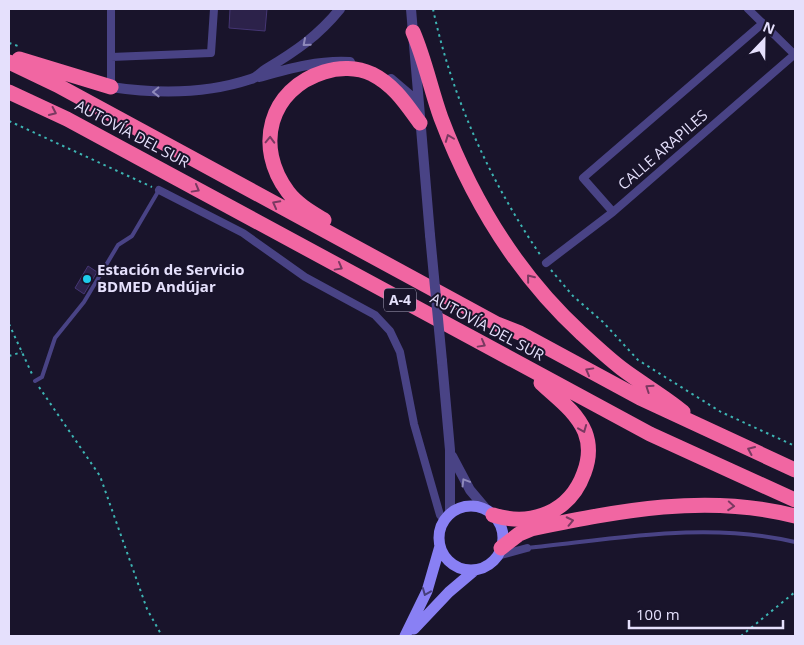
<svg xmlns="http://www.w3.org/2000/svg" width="804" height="645" font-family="'Open Sans',sans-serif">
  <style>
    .building { fill: #2c224a; stroke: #453674 }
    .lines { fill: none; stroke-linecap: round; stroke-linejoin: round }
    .path { stroke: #3db4b3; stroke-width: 2; stroke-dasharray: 2.5 4; stroke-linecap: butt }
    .service { stroke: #494385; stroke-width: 4 }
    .minor { stroke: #494385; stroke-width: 8 }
    .tertiary { stroke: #494385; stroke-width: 10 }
    .secondary { stroke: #8980f4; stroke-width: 11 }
    .motorway { stroke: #f166a2; stroke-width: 15 }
    .tertiary-bridge { stroke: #494385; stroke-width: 10 }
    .oneway { stroke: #8f8abb }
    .oneway2 { stroke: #7a3961 }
    .oneway3 { stroke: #463f7b }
    .poi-dot { fill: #1ecceb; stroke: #19142b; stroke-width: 2 }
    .labels { text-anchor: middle; stroke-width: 4; stroke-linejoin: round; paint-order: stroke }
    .shield { fill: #19142b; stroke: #a8a3bd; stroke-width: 1 }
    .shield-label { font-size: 14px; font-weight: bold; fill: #e5e0fc }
    .street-label { font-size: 15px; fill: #e5e0fc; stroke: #19142b }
    .poi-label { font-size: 15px; font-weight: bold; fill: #e5e0fc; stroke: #19142b; text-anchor: start }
  </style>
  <rect width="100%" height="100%" fill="#19142b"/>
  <!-- building -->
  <path class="building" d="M 230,9 L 267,9 L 265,31 L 229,28 Z
    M 88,266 L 97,272 L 84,294 L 75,288 Z"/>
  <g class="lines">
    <!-- path -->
    <path class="path" d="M 433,9 C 452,98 490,181 541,256
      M 9,43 L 18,46
      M 9,121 L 152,187
      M 551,270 L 573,296 L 603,322 L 638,360 L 721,412 L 795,446
      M 9,324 L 32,374
      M 9,356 L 22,352
      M 39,387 L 100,476 L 147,609 L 162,636
      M 741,636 L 795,592"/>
    <!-- service -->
    <path class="service" d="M 35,381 L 42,377 L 55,338 L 84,302 L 118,245 L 132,236 L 159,190
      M 527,548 C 615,539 707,521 795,542"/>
    <!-- minor -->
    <path class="minor" d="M 111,9 L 111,87
      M 748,9 L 795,55
      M 111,57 L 211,53 L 214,9
      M 159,190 L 243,233 L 305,277 L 375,315 L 390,331 L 400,352 L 414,424 L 440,515 L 444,520
      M 613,212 L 583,178 L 763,23
      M 546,263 L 613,212 L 795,54
      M 497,556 L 527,548"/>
    <!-- tertiary -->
    <path class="tertiary" d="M 411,9 L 430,235
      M 259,77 C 288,69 319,60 350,62
      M 391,79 L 418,102
      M 111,87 C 158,94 206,94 251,79 C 257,78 261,72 266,69 C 296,51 318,36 340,9
      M 442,361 L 450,450 L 450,513
      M 452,456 L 470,490 L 486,509"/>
    <!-- secondary -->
    <path class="secondary" d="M439 538a32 32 0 1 1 64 0a32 32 0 1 1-64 0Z
      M 414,629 L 449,592 L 475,570
      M 405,636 L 427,591 L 440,546"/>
    <!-- motorway -->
    <path class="motorway" d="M 413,32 C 425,60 431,90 441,118 C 472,200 517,274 581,333 C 594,345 608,358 621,368 C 642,384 664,396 683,412
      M 19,59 L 111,87
      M 9,62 L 57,85 L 497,324 L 520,333 L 640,398 L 795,470
      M 9,92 L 67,119 L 650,434 L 795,500
      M 324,220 C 311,212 297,204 288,192 C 254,147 269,89 324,72 C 339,67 357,67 372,74 C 394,85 406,104 420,123
      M 493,515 C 532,527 570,512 584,473 C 589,460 590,445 585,432 C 576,411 557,398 541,383
      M 501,548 L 519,534 L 531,529 C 619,511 706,493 795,516"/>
    <!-- tertiary-bridge -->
    <path class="tertiary-bridge" d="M 430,235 L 442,361"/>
  </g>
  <!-- one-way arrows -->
  <defs><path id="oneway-chevron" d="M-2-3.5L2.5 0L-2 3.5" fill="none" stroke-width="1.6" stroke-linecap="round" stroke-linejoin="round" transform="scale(1.25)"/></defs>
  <g class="oneway">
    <use href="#oneway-chevron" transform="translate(306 43) rotate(139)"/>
    <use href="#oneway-chevron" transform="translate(156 92) rotate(179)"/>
    <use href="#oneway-chevron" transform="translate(465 482) rotate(-121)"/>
  </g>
  <g class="oneway2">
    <use href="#oneway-chevron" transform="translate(53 112) rotate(25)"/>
    <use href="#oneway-chevron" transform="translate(449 138) rotate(-111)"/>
    <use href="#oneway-chevron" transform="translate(270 140) rotate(-88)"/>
    <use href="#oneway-chevron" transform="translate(196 189) rotate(29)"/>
    <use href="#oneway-chevron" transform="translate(276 204) rotate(-152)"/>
    <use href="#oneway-chevron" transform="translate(339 267) rotate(29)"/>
    <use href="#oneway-chevron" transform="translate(530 278) rotate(-129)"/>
    <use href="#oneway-chevron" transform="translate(482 344) rotate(29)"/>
    <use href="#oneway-chevron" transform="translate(589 371) rotate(-151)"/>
    <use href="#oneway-chevron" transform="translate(649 388) rotate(-146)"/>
    <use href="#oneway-chevron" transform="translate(583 429) rotate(68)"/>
    <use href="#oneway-chevron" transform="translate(751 450) rotate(-156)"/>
    <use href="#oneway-chevron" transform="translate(731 506) rotate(4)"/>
    <use href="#oneway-chevron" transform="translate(570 521) rotate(-12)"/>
  </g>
  <use class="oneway3" href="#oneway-chevron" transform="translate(426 592) rotate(112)"/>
  <!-- markers -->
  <circle class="poi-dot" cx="87" cy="279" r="5"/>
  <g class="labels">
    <!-- shield labels -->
    <rect class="shield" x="384" y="288.5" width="32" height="23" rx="4"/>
    <g class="shield-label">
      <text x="400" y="305">A-4</text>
    </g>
    <!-- street labels -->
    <g class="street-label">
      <text transform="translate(132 134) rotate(28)" y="5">AUTOVÍA DEL SUR</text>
      <text transform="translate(663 150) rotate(-41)" y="5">CALLE ARAPILES</text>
      <text transform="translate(487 327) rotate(28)" y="5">AUTOVÍA DEL SUR</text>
    </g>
    <!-- poi labels -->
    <g class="poi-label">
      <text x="97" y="275">Estación de Servicio<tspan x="97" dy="17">BDMED Andújar</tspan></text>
    </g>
  </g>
  <!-- border -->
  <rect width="804" height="645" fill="none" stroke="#e5e0fc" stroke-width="20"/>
  <!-- north arrow -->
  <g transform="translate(764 40) rotate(22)" stroke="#19142b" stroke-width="4" paint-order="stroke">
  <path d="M0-4L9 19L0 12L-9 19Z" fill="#e5e0fc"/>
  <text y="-8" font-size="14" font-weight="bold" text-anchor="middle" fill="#e5e0fc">N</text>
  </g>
  <!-- scale -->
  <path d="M629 620v8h154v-8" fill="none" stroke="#e5e0fc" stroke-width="2.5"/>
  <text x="636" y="620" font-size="15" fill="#e5e0fc" stroke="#19142b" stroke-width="4" paint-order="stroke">100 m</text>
</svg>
